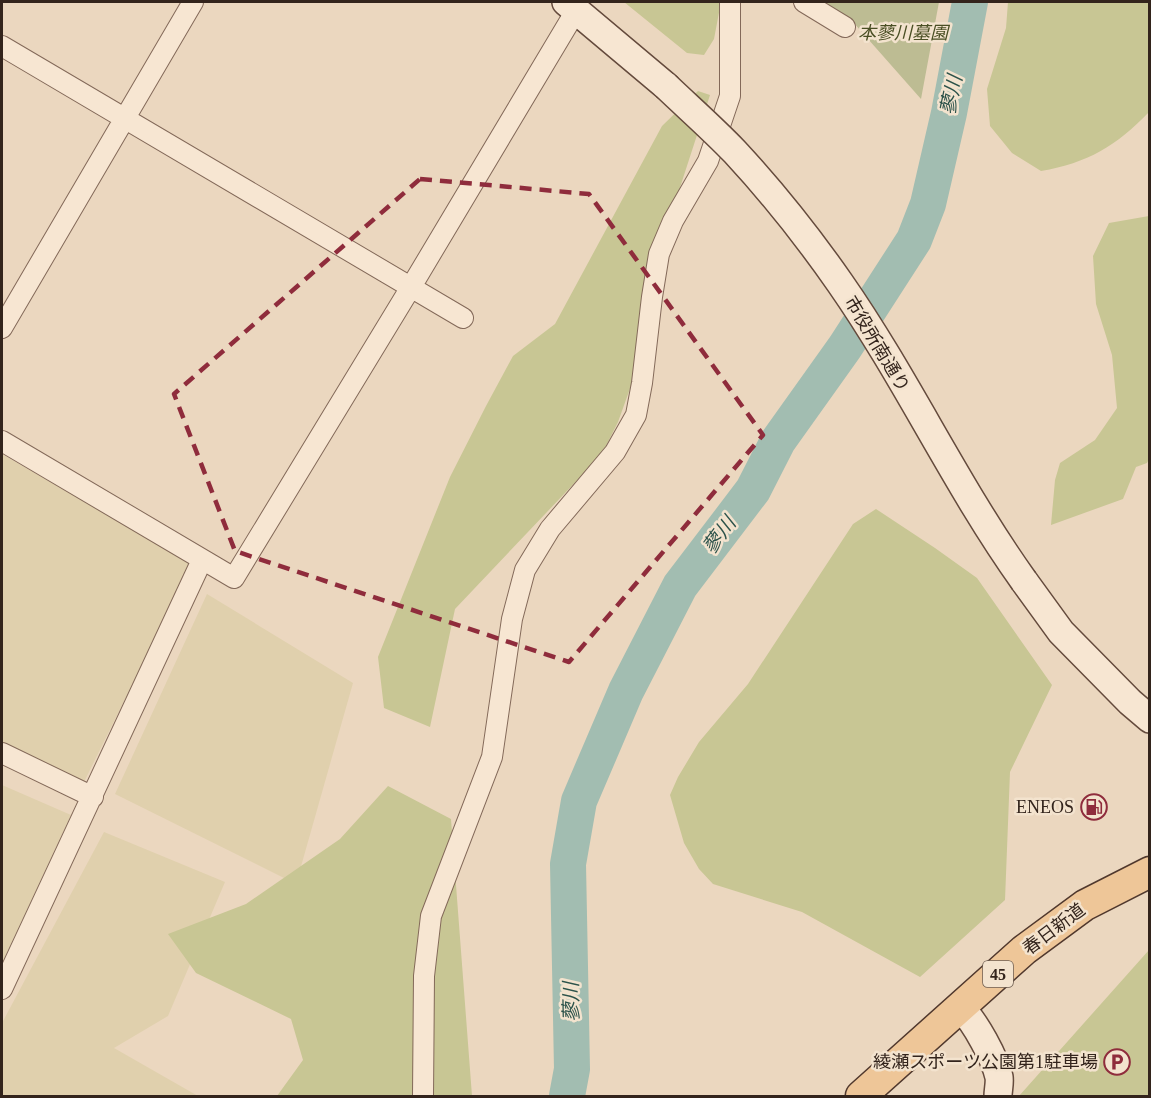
<svg xmlns="http://www.w3.org/2000/svg" width="1151" height="1098" font-family="'Times New Roman','Noto Sans JP',serif">
  <style>
    .farmland { fill: #e0d0ad }
    .green { fill: #c8c694 }
    .cemetery { fill: #bdbc93 }
    .lines { fill: none; stroke-linecap: round; stroke-linejoin: round }
    .river { stroke: #a2bdb1; stroke-width: 36 }
    .street-casing { stroke: #836959; stroke-width: 22 }
    .secondary-casing { stroke: #644a3c; stroke-width: 30 }
    .primary-casing { stroke: #50382d; stroke-width: 33 }
    .street { stroke: #f7e6d2; stroke-width: 20 }
    .secondary { stroke: #f7e6d2; stroke-width: 27 }
    .primary { stroke: #eec698; stroke-width: 30 }
    .secondary-bridge-casing { stroke: #644a3c; stroke-width: 30; stroke-linecap: butt }
    .secondary-bridge { stroke: #f7e6d2; stroke-width: 27 }
    .marked { fill: none; stroke: #8f2c3c; stroke-width: 4.5; stroke-dasharray: 12 8; stroke-linejoin: round }
    .labels { text-anchor: middle; stroke-width: 5; stroke-linejoin: round; paint-order: stroke }
    .shield { fill: #f3e3ce; stroke: #6d5d51; stroke-width: 1.5 }
    .shield-label { font-size: 16px; font-weight: bold; fill: #33241c }
    .park-label { font-size: 18px; font-style: italic; fill: #4a4f24; stroke: #f3e3ce }
    .street-label { font-size: 18px; fill: #33241c; stroke: #f3e3ce }
    .poi-label { font-size: 18px; fill: #33241c; stroke: #f3e3ce; text-anchor: end }
    .water-label { font-size: 20px; font-style: italic; fill: #2c524a; stroke: #f3e3ce }
  </style>
  <rect width="100%" height="100%" fill="#ebd7bf"/>
  <!-- farmland -->
  <path class="farmland" d="M 2,454 L 192,564 L 83,784 L 2,744 Z
    M 207,594 L 353,683 L 296,884 L 115,794 Z
    M 2,785 L 71,815 L 2,964 Z
    M 104,832 L 225,882 L 168,1016 L 114,1048 L 198,1096 L 2,1096 L 2,1023 Z"/>
  <!-- green -->
  <path class="green" d="M 624,2 L 721,2 L 714,39 L 704,55 L 687,53 Z
    M 1008,2 L 1149,2 L 1149,112 C 1116,146 1088,163 1041,171 L 1012,153 L 990,126 L 987,89 L 1006,28 Z
    M 698,91 L 710,95 L 673,209 L 632,383 L 618,422 L 602,454 L 455,609 L 430,727 L 384,708 L 378,657 L 450,477 L 486,406 L 513,356 L 555,324 L 662,126 Z
    M 1149,216 L 1149,459 L 1147,463 L 1136,467 L 1123,499 L 1051,525 L 1055,480 L 1060,463 L 1095,440 L 1117,408 L 1112,355 L 1096,304 L 1093,256 L 1109,223 Z
    M 876,509 L 935,548 L 977,578 L 1052,685 L 1010,772 L 1005,900 L 920,977 L 802,912 L 713,884 L 699,869 L 684,843 L 670,795 L 678,777 L 699,742 L 748,684 L 853,524 Z
    M 388,786 L 451,819 L 472,1096 L 277,1096 L 303,1060 L 291,1019 L 196,973 L 168,934 L 246,904 L 340,839 Z
    M 1149,950 L 1149,1096 L 1019,1096 Z"/>
  <!-- cemetery -->
  <path class="cemetery" d="M 807,2 L 939,2 L 921,99 L 853,22 L 836,20 Z"/>
  <g class="lines">
    <!-- river -->
    <path class="river" d="M 567,1096 L 572,1069 L 568,864 L 579,801 L 626,691 L 680,586 L 753,490 L 778,441 L 845,347 L 914,240 L 928,204 L 949,113 L 970,2"/>
    <!-- street casing -->
    <g class="street-casing">
      <path id="street" d="M 804,2 L 845,27
        M 2,46 L 463,318
        M 2,328 L 193,2
        M 2,441 L 234,578 L 411,287 L 577,9
        M 2,753 L 93,797
        M 2,989 L 202,560
        M 423,1096 L 424,976 L 431,916 L 492,757 L 512,619 L 525,570 L 550,529 L 615,452 L 636,415 L 642,383 L 652,297 L 659,254 L 673,221 L 708,161 L 730,96 L 730,2"/>
    </g>
    <!-- secondary casing -->
    <g class="secondary-casing">
      <path id="secondary" d="M 566,2 L 666,86
        M 1024,581 L 1061,632 L 1130,702 L 1150,719
        M 961,1008 C 975,1022 995,1058 999,1077 C 1000,1083 998,1090 998,1096"/>
    </g>
    <!-- primary casing -->
    <g class="primary-casing">
      <path id="primary" d="M 861,1096 L 1024,950 L 1085,905 L 1150,872"/>
    </g>
    <!-- street -->
    <use href="#street" class="street"/>
    <!-- secondary -->
    <use href="#secondary" class="secondary"/>
    <!-- primary -->
    <use href="#primary" class="primary"/>
    <!-- secondary-bridge casing -->
    <g class="secondary-bridge-casing">
      <path id="secondary-bridge" d="M 666,86 C 689,108 713,129 735,152 C 773,193 808,237 840,283 C 907,379 956,486 1024,581"/>
    </g>
    <!-- secondary-bridge -->
    <use href="#secondary-bridge" class="secondary-bridge"/>
  </g>
  <!-- marked area -->
  <path class="marked" d="M 420,179 L 589,194 L 763,435 L 569,662 L 235,551 L 174,394 Z"/>
  <!-- icons -->
  <defs>
    <g id="fuel-ring" transform="scale(1.35)"><circle r="9.5" fill="#f3e3ce" stroke="#8f2c3c" stroke-width="1.5"/><path d="M-5.5-6h7V0h2V4h1.3V-2.5L3-4.5l.8-.8L6-3V5H2.5V1h-1V6h-7ZM-4.2-4.7v3.2H.2V-4.7Z" fill="#8f2c3c"/></g>
    <g id="parking-ring" transform="scale(1.35)"><circle r="9.5" fill="#f3e3ce" stroke="#8f2c3c" stroke-width="1.5"/><path d="M-3.5-5.5H1a3.5 3.5 0 0 1 0 7H-1V5.5H-3.5ZM-1-3.4V-.6H.8a1.4 1.4 0 0 0 0-2.8Z" fill="#8f2c3c"/></g>
  </defs>
  <g fill-rule="evenodd">
    <use href="#fuel-ring" x="1094" y="807"/>
    <use href="#parking-ring" x="1117" y="1062"/>
  </g>
  <g class="labels">
    <!-- shield labels -->
    <rect class="shield" x="983" y="961" width="30" height="26" rx="4.5"/>
    <g class="shield-label">
      <text x="998" y="980">45</text>
    </g>
    <!-- park labels -->
    <g class="park-label">
      <text x="903" y="39">本蓼川墓園</text>
    </g>
    <!-- street labels -->
    <g class="street-label">
      <text transform="translate(877 344) rotate(59)" y="6">市役所南通り</text>
      <text transform="translate(1054 929) rotate(-37)" y="6">春日新道</text>
    </g>
    <!-- poi labels -->
    <g class="poi-label">
      <text x="1074" y="813">ENEOS</text>
      <text x="1098" y="1068">綾瀬スポーツ公園第1駐車場</text>
    </g>
    <!-- water labels -->
    <g class="water-label">
      <text transform="translate(951 95) rotate(-78)" y="7">蓼川</text>
      <text transform="translate(719 535) rotate(-53)" y="7">蓼川</text>
      <text transform="translate(571 1002) rotate(-91)" y="7">蓼川</text>
    </g>
  </g>
  <!-- border -->
  <rect width="1151" height="1098" fill="none" stroke="#33241c" stroke-width="6"/>
</svg>
